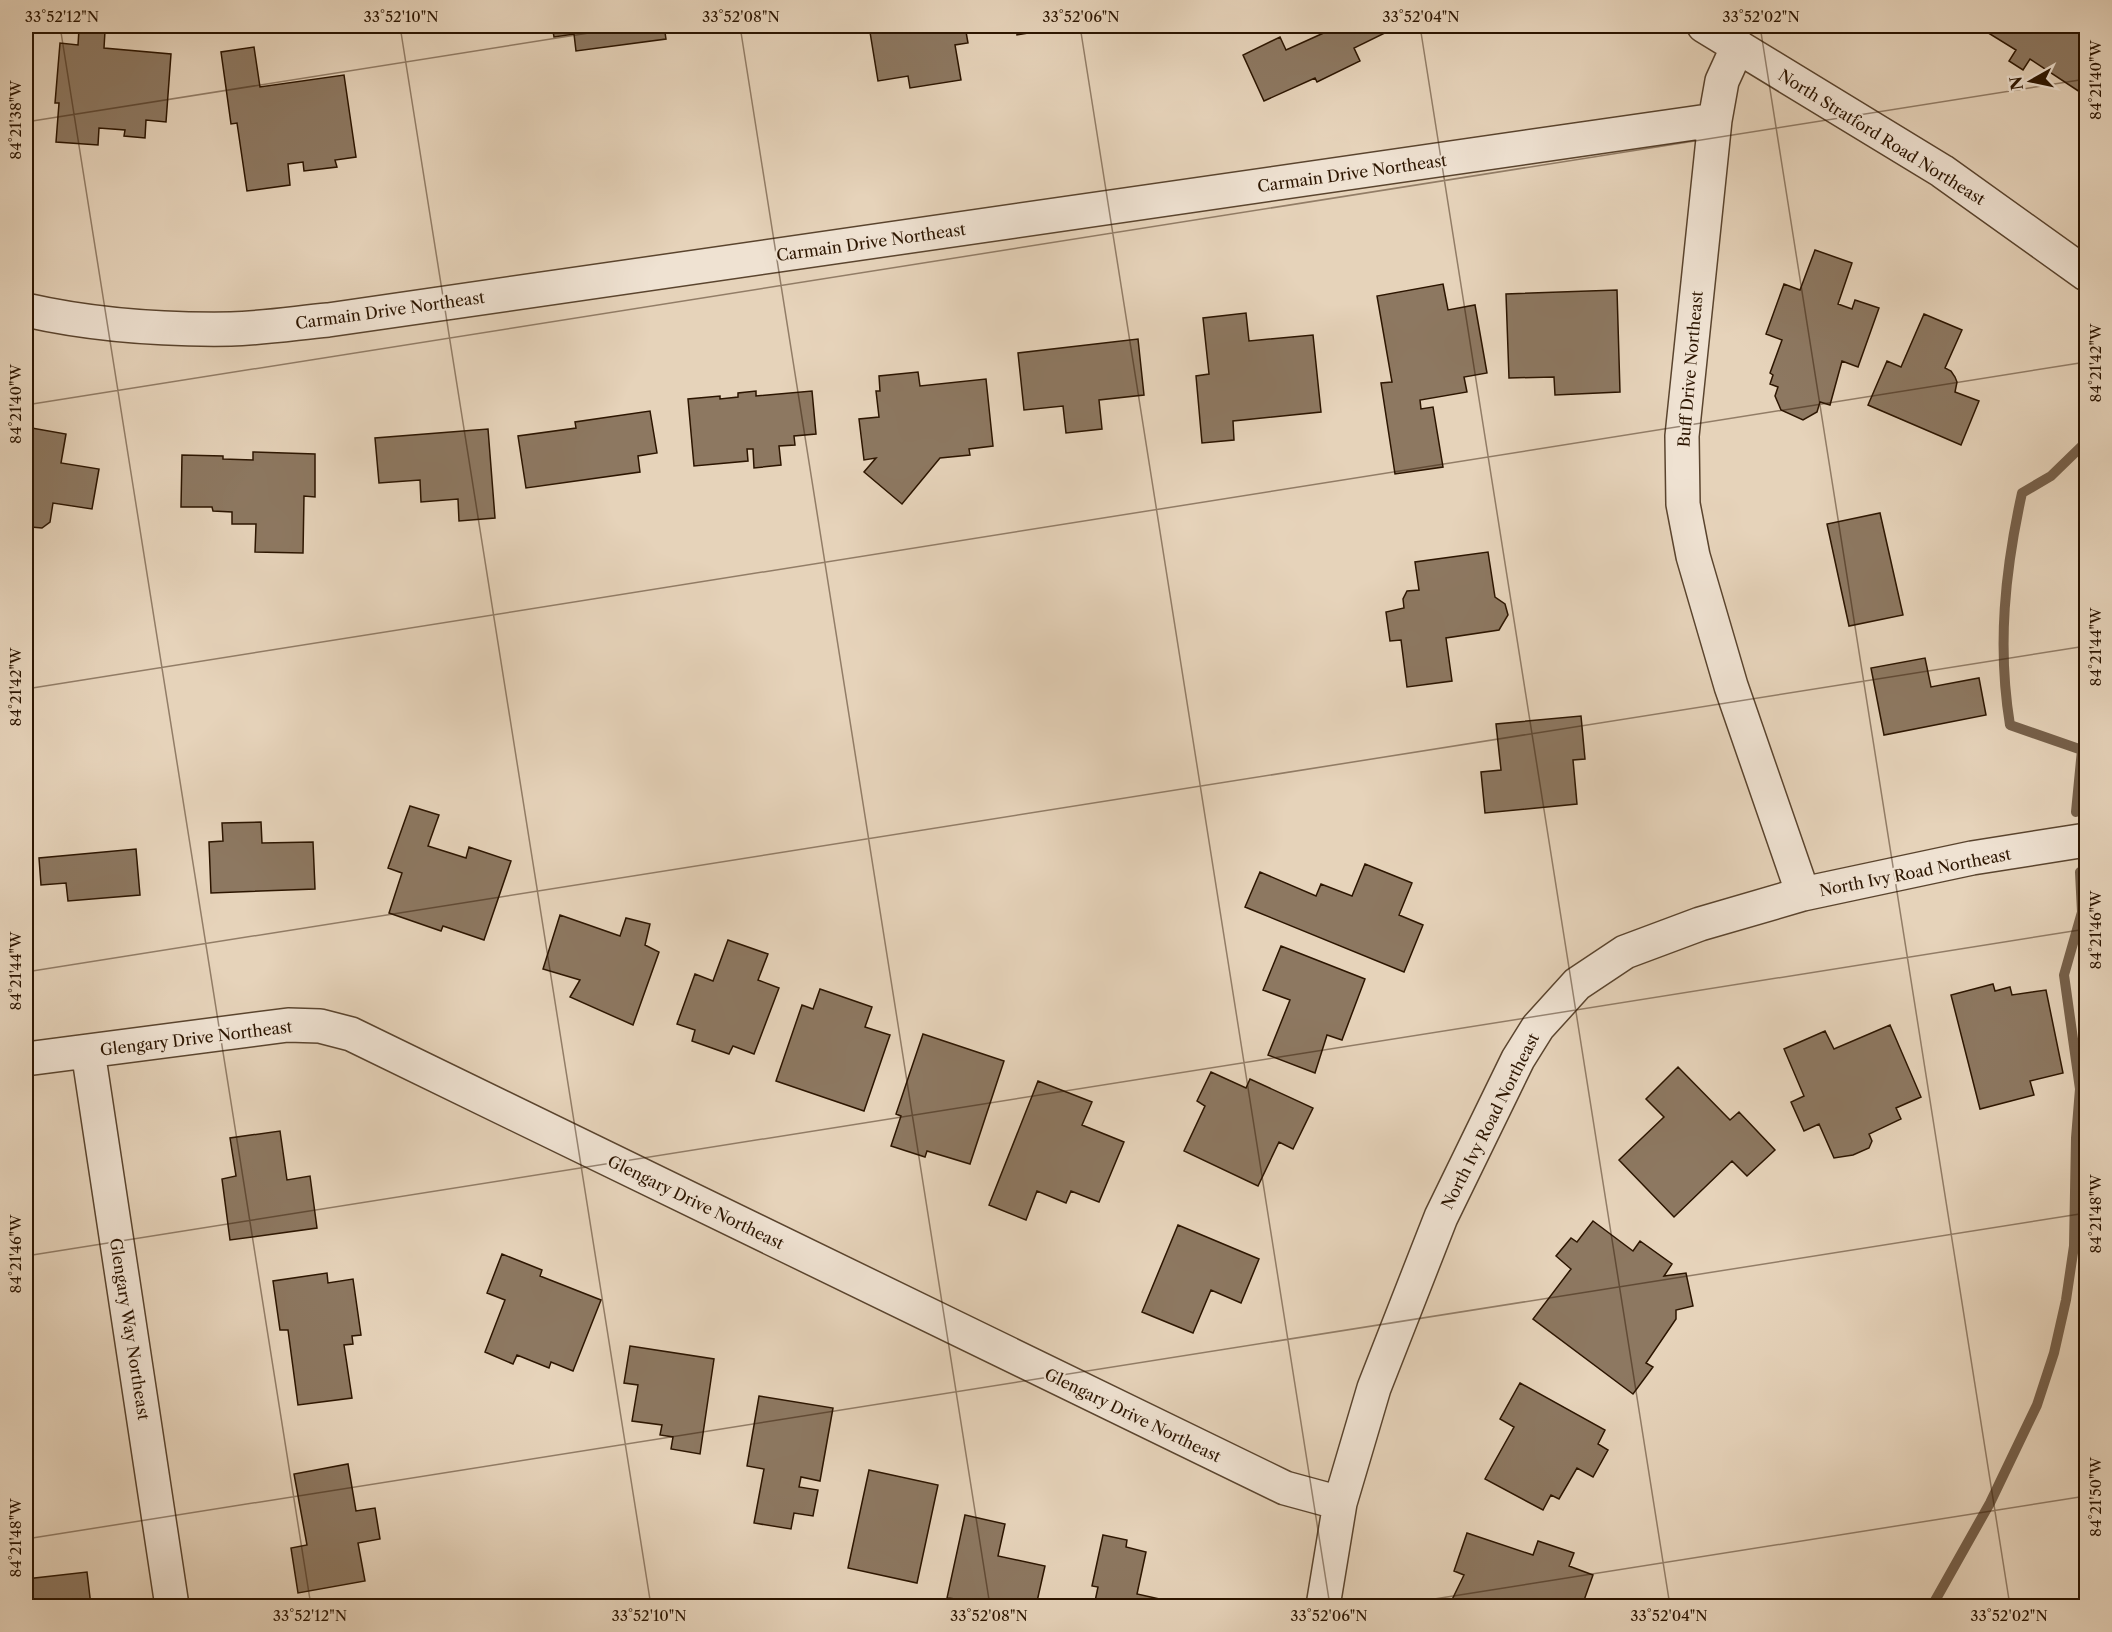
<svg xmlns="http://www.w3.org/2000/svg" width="2112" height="1632" font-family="'Libre Caslon Text',serif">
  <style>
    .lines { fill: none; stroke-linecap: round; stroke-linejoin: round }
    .stream { stroke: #76604a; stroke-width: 10 }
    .building { fill: #8d7861; stroke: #2c1500; stroke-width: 1.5 }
    .minor-casing { stroke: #5a442e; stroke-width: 36 }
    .minor { stroke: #efe2d2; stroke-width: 33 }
    .ticks { fill: none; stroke: #2c1500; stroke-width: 1.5; stroke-opacity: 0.45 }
    .labels { text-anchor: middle; stroke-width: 4.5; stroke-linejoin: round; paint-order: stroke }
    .street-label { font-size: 16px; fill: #2c1500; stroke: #efe2d2 }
    .neatline { fill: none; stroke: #2c1500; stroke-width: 2 }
    .ticks-label { font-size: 15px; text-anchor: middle; fill: #2c1500 }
  </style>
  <rect width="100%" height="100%" fill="#e6d3ba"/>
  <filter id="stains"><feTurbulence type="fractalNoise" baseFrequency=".00333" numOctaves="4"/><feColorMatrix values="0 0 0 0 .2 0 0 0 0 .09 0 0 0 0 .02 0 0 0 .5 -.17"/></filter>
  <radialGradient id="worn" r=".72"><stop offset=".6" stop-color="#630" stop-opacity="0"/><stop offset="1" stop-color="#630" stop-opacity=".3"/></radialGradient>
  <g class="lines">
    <!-- stream -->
    <path class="stream" d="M 2076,812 L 2082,750 L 2010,725 C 1997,646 2005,570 2022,493 L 2051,476 L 2086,442
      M 1932,1606 L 1990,1503 L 2037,1405 L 2054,1353 L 2066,1300 L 2074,1246 L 2076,1138 L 2080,1089 L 2064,975 L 2082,912 L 2080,872"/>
  </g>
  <!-- building -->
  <path class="building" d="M 552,26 L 664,26 L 666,39 L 576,51 L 574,34 L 554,37 Z
    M 869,26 L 965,26 L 968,43 L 955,45 L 961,80 L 910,88 L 908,76 L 878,81 Z
    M 1016,26 L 1070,26 L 1017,35 Z
    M 1326,26 L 1386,26 L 1389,31 L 1354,48 L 1360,61 L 1317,82 L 1315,78 L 1264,101 L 1243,55 L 1280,37 L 1286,50 L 1328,31 Z
    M 1977,26 L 2075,26 L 2086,33 L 2086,96 L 2030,59 L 2023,70 L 2009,61 L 2016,50 Z
    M 79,29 L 105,31 L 104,48 L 171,54 L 166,122 L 146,120 L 145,138 L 124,136 L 125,130 L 99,128 L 98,145 L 56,142 L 59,103 L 55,103 L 60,43 L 78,45 Z
    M 254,47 L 260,87 L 344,75 L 356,157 L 335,160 L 337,167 L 304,171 L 303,162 L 288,164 L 290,185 L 247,191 L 237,123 L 231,124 L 221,52 Z
    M 1815,250 L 1852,263 L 1838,304 L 1852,309 L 1855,300 L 1879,308 L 1858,367 L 1842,361 L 1830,405 L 1820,402 L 1817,412 L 1803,420 L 1781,410 L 1775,396 L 1778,387 L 1770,384 L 1773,375 L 1770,373 L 1782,340 L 1766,334 L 1784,284 L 1800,290 Z
    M 1443,284 L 1448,310 L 1475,305 L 1487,373 L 1464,377 L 1467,392 L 1420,400 L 1421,409 L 1433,407 L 1443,467 L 1395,474 L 1381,383 L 1392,382 L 1377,296 Z
    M 1617,290 L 1620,392 L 1555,395 L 1554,377 L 1509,378 L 1506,294 Z
    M 1246,313 L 1249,341 L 1313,335 L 1321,412 L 1233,421 L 1234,440 L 1202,443 L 1196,376 L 1209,374 L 1203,318 Z
    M 1924,314 L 1962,330 L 1945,368 L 1951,371 L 1955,377 L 1957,382 L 1955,392 L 1979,401 L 1961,445 L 1868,405 L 1887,361 L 1901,367 Z
    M 1138,339 L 1144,395 L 1099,400 L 1102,429 L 1066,433 L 1063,406 L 1024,410 L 1018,353 Z
    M 918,372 L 920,386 L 986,379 L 993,446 L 969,449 L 970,455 L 940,458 L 902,504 L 864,472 L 876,458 L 864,460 L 859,419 L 879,417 L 876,391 L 880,391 L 879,376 Z
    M 756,391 L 756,396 L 812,391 L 816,434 L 794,436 L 795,445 L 779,446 L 781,465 L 754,468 L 753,449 L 747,449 L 748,461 L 694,466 L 688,399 L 720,396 L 720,399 L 738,397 L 738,393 Z
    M 650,411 L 657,453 L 638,456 L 640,472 L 526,488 L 518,436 L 576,428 L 575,422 Z
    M 26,427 L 66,434 L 61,463 L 99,469 L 92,509 L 53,503 L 50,522 L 42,528 L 31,527 L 26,521 Z
    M 488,429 L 495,518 L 459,521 L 458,499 L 421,502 L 420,480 L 379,483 L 375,438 Z
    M 253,452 L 315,454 L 315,497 L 304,496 L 303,553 L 255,552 L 256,524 L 232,524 L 232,512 L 213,511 L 212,507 L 181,507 L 182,455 L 223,456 L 223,459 L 253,460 Z
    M 1880,513 L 1903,615 L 1849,626 L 1827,524 Z
    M 1488,552 L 1495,597 L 1505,604 L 1508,615 L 1499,630 L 1446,638 L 1452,681 L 1407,687 L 1401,640 L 1390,641 L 1386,612 L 1404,608 L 1403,599 L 1407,591 L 1419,590 L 1415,562 Z
    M 1925,658 L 1931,687 L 1979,678 L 1986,715 L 1884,735 L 1871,668 Z
    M 1581,716 L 1585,759 L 1573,760 L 1577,804 L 1485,813 L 1481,772 L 1501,770 L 1496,724 Z
    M 410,806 L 439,815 L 428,846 L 466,858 L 469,847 L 511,861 L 484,940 L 443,926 L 441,931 L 389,913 L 402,873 L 388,868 Z
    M 261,822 L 262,843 L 313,842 L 315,889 L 211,893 L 209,842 L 223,841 L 222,823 Z
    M 136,849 L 140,895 L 68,901 L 66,883 L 41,885 L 39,858 Z
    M 1365,864 L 1412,883 L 1399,915 L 1423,925 L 1404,972 L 1245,907 L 1260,872 L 1316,896 L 1321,884 L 1352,896 Z
    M 560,915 L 620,936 L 626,918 L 650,924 L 645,945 L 659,952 L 633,1025 L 570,997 L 580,980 L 543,969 Z
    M 728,940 L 768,954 L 758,980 L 779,988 L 754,1054 L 733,1046 L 729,1054 L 692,1041 L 695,1030 L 677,1024 L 695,974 L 713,981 Z
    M 1281,946 L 1365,979 L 1342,1040 L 1327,1035 L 1315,1073 L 1268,1055 L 1290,1000 L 1263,990 Z
    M 1993,984 L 1995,991 L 2010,987 L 2012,995 L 2046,990 L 2063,1073 L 2030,1081 L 2034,1095 L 1980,1109 L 1951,995 Z
    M 820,989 L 872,1007 L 865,1027 L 890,1035 L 864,1111 L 776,1081 L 802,1005 L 813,1009 Z
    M 1890,1025 L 1921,1097 L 1896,1108 L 1901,1119 L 1869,1134 L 1872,1141 L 1869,1148 L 1853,1155 L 1834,1158 L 1819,1124 L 1804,1131 L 1791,1102 L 1804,1096 L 1784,1049 L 1825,1031 L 1834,1049 Z
    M 923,1034 L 1004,1061 L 970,1164 L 927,1151 L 925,1157 L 891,1146 L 901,1116 L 896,1114 Z
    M 1678,1067 L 1730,1120 L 1739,1112 L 1775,1150 L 1747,1176 L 1732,1161 L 1674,1217 L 1619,1160 L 1664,1117 L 1646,1099 Z
    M 1211,1072 L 1246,1088 L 1250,1079 L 1313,1108 L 1293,1149 L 1279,1142 L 1258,1186 L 1184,1151 L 1205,1106 L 1197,1101 Z
    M 1038,1081 L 1092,1102 L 1082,1125 L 1124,1142 L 1099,1202 L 1071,1191 L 1066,1203 L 1037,1191 L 1026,1220 L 989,1205 Z
    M 280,1131 L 287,1180 L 310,1176 L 317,1228 L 230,1240 L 222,1179 L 236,1176 L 230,1138 Z
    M 1593,1221 L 1633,1251 L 1640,1241 L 1672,1264 L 1664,1276 L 1686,1273 L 1693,1306 L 1676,1310 L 1676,1319 L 1646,1363 L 1653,1367 L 1633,1394 L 1533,1319 L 1571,1269 L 1556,1256 L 1571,1238 L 1577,1242 Z
    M 1178,1225 L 1259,1259 L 1241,1303 L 1211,1290 L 1193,1333 L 1142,1312 Z
    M 502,1254 L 542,1270 L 540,1276 L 601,1300 L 573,1371 L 551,1362 L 549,1368 L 517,1355 L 513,1364 L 485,1352 L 505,1300 L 487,1293 Z
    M 327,1273 L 328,1283 L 353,1279 L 361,1335 L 352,1336 L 353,1344 L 344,1345 L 352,1398 L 298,1405 L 288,1330 L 280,1330 L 273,1281 Z
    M 630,1346 L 714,1359 L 700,1454 L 671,1449 L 673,1437 L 660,1435 L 662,1425 L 632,1421 L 638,1385 L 624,1383 Z
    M 1520,1383 L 1605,1430 L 1598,1444 L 1608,1450 L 1593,1477 L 1577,1468 L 1559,1499 L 1551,1495 L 1543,1510 L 1485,1479 L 1514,1427 L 1500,1419 Z
    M 759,1396 L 833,1408 L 820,1481 L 801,1477 L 799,1487 L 818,1490 L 813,1516 L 794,1513 L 791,1529 L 754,1523 L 764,1469 L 747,1466 Z
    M 348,1464 L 356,1511 L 375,1508 L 380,1539 L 358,1543 L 365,1581 L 298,1593 L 291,1548 L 307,1545 L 294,1474 Z
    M 869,1470 L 938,1485 L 917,1583 L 848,1568 Z
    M 965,1515 L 1005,1524 L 998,1556 L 1045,1566 L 1036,1606 L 954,1606 L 955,1599 L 947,1598 Z
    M 1467,1533 L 1533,1555 L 1538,1541 L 1574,1553 L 1569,1566 L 1593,1575 L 1582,1606 L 1449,1606 L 1464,1575 L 1454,1571 Z
    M 1103,1535 L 1127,1540 L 1126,1547 L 1146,1552 L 1137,1594 L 1191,1606 L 1094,1606 L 1098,1587 L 1092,1586 Z
    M 87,1572 L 91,1606 L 26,1606 L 26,1579 Z"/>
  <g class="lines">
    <!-- minor casing -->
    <g class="minor-casing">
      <path id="minor" d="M 1704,26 L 1942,171 L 2086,274
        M 1738,46 L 1722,81 L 1715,120 L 1682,436 L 1683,504 L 1693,556 L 1731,686 L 1803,894
        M 26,310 C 92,325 163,330 231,329 C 264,328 296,323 328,320 L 1715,120
        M 88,1051 L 172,1606
        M 26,1059 L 288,1025 L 320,1026 L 351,1034 L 1285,1488 L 1340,1503
        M 1323,1606 L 1340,1503 L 1374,1388 L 1441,1217 L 1518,1059 L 1538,1027 L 1577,984 L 1625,952 L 1700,924 L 1803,894 L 1972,858 L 2086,840"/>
    </g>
    <!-- minor -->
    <use href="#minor" class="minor"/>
  </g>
  <!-- ticks -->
  <path class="ticks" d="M 60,26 L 311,1606M 400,26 L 651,1606M 740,26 L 990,1606M 1080,26 L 1330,1606M 1420,26 L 1670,1606M 1760,26 L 2010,1606M 26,122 L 633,26M 26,405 L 2086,79M 26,689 L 2086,362M 26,972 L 2086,646M 26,1256 L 2086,929M 26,1539 L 2086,1213M 1390,1606 L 2086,1496"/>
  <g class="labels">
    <!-- street labels -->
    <g class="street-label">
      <text transform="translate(1882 137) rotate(32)" y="6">North Stratford Road Northeast</text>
      <text transform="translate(1352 173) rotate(-8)" y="6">Carmain Drive Northeast</text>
      <text transform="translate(871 242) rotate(-8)" y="6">Carmain Drive Northeast</text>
      <text transform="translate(390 310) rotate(-8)" y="6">Carmain Drive Northeast</text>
      <text transform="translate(1690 369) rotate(-85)" y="6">Buff Drive Northeast</text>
      <text transform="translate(1915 872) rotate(-11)" y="6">North Ivy Road Northeast</text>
      <text transform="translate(196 1038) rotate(-7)" y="6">Glengary Drive Northeast</text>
      <text transform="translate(1490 1121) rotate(-63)" y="6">North Ivy Road Northeast</text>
      <text transform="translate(696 1202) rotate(26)" y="6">Glengary Drive Northeast</text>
      <text transform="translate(130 1329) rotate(81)" y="6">Glengary Way Northeast</text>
      <text transform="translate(1133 1415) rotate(26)" y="6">Glengary Drive Northeast</text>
    </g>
  </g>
  <!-- margin -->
  <rect width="2112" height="1632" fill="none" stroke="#e6d3ba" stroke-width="66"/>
  <!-- north arrow -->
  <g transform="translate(2031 81) rotate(261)" stroke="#efe2d2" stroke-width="4.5" paint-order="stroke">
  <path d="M0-4.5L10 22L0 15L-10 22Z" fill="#2c1500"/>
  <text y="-9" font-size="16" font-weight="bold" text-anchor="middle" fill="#2c1500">N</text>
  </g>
  <rect x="33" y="33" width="2046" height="1566" class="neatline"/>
  <g class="ticks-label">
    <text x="62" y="22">33°52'12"N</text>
    <text x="401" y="22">33°52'10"N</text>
    <text x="741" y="22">33°52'08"N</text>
    <text x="1081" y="22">33°52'06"N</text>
    <text x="1421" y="22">33°52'04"N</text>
    <text x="1761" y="22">33°52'02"N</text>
    <text transform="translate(2096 80) rotate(-90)" y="5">84°21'40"W</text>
    <text transform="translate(16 120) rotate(-90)" y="5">84°21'38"W</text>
    <text transform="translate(2096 363) rotate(-90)" y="5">84°21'42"W</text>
    <text transform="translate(16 404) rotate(-90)" y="5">84°21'40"W</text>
    <text transform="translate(2096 647) rotate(-90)" y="5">84°21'44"W</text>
    <text transform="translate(16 687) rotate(-90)" y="5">84°21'42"W</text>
    <text transform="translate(2096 930) rotate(-90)" y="5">84°21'46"W</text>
    <text transform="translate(16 971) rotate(-90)" y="5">84°21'44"W</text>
    <text transform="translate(2096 1214) rotate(-90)" y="5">84°21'48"W</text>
    <text transform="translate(16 1254) rotate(-90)" y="5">84°21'46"W</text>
    <text transform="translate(2096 1497) rotate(-90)" y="5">84°21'50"W</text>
    <text transform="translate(16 1538) rotate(-90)" y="5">84°21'48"W</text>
    <text x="310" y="1621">33°52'12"N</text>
    <text x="649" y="1621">33°52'10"N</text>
    <text x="989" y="1621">33°52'08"N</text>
    <text x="1329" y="1621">33°52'06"N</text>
    <text x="1669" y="1621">33°52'04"N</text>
    <text x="2009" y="1621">33°52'02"N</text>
  </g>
  <rect width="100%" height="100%" filter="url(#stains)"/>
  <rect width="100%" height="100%" fill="url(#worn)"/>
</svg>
